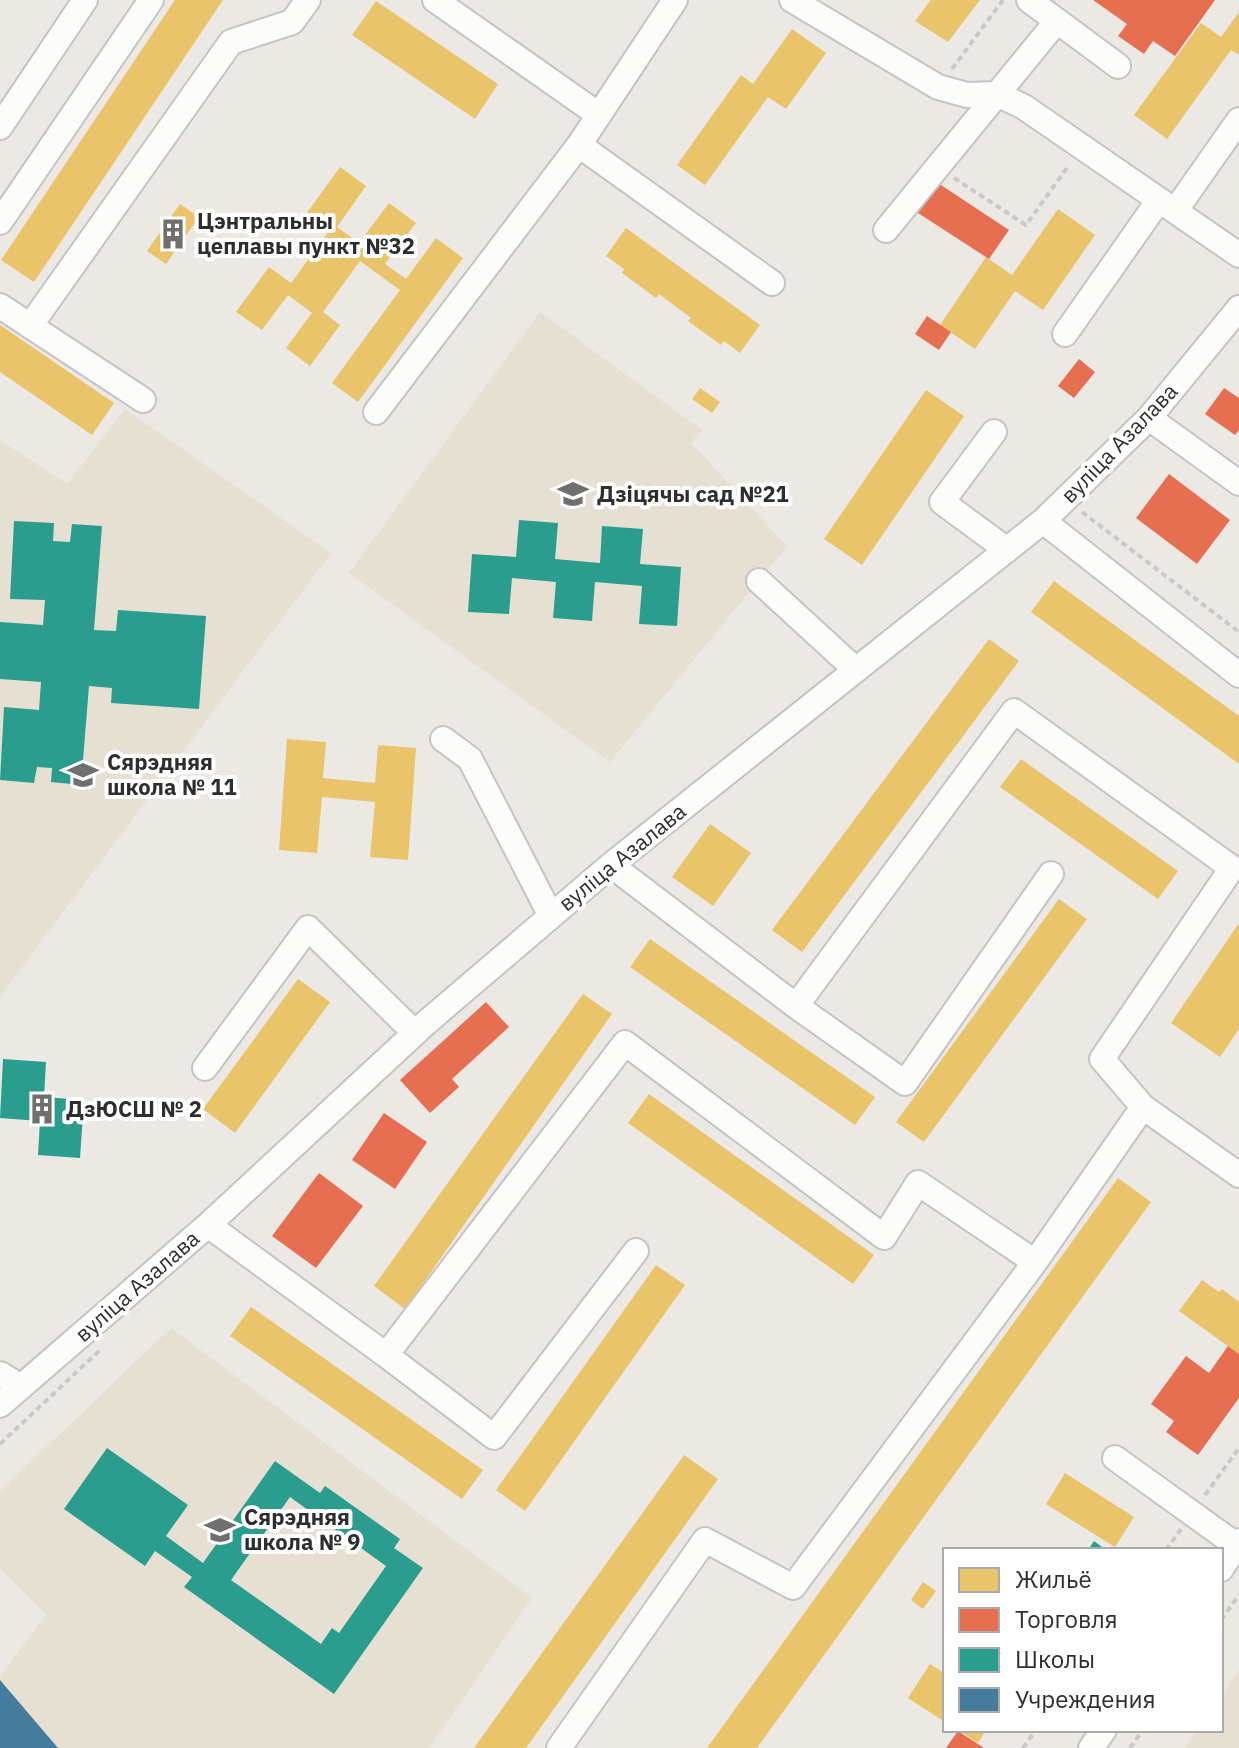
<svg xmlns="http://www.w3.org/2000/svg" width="1239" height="1748" font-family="'IBM Plex Sans',sans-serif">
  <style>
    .education { fill: #e6e0d3 }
    .homes { fill: #e9c46a }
    .shops { fill: #e76f51 }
    .schools { fill: #2a9d8f; fill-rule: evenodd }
    .public { fill: #457b9d }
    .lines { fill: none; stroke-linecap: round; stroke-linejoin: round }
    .minor-casing { stroke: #c5c4c5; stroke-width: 28 }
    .path { stroke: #c9c9c8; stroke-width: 4; stroke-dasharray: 6 4; stroke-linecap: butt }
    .minor { stroke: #fcfcfb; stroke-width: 24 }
    .labels { text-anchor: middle; stroke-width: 8; stroke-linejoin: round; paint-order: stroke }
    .poi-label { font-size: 22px; font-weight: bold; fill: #2e2e2e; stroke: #fff; text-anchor: start }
    .street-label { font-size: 22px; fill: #2e2e2e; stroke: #fff }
  </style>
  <rect width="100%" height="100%" fill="#ece8e4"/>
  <!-- education -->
  <path class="education" d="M 540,312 L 702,430 L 691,443 L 787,546 L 610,762 L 349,573 Z
    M 125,409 L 331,553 L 0,997 L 0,440 L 67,484 Z
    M 171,1328 L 532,1598 L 429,1748 L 58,1748 L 0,1680 L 0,1676 L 46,1615 L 0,1569 L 0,1491 Z
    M 1239,1670 L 1239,1748 L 1184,1748 L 1197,1730 L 1221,1730 L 1221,1696 Z"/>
  <!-- homes -->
  <path class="homes" d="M 175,0 L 223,0 L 34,282 L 1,260 Z
    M 931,0 L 980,0 L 948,42 L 915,21 Z
    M 376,1 L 498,84 L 475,119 L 352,35 Z
    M 1239,12 L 1239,55 L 1231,50 L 1167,139 L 1134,115 L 1201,23 L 1221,37 Z
    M 792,29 L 826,53 L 786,109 L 768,97 L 705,185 L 677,165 L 741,75 L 753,84 Z
    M 340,167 L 366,186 L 337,227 L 359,243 L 389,203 L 416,223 L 385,264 L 406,279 L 436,238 L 463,258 L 358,402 L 332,383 L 400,290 L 360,261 L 323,312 L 340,325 L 310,366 L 286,348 L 312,313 L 288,295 L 262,330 L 236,312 L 269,267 L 291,283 L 327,234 L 304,217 Z
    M 180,204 L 199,217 L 166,264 L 147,251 Z
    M 1058,209 L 1095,235 L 1043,310 L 1015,291 L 975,349 L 940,325 L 986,257 L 1012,275 Z
    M 626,228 L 760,325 L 740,353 L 724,341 L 721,345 L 688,321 L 691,318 L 659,294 L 656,298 L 622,273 L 624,269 L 606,256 Z
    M 0,325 L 114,403 L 92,435 L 0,372 Z
    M 700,388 L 720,402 L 712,413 L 692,399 Z
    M 926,390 L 964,416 L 862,565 L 824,539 Z
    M 1054,581 L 1239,716 L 1239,764 L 1031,612 Z
    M 989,639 L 1019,661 L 802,952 L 772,930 Z
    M 287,739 L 326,742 L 323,778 L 375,783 L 378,745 L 416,748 L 408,860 L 370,857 L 375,802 L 322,797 L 317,853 L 279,850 Z
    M 1021,759 L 1178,871 L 1158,899 L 1000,787 Z
    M 710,824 L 751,853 L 713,906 L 672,877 Z
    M 1059,899 L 1087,919 L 924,1142 L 896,1122 Z
    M 1239,923 L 1239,1029 L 1220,1057 L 1171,1023 Z
    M 650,939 L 875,1097 L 855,1125 L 630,967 Z
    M 298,979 L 330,1002 L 235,1133 L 203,1109 Z
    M 583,994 L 612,1014 L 405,1309 L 374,1286 Z
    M 649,1094 L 874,1255 L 853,1284 L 628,1123 Z
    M 1118,1178 L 1151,1202 L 757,1748 L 707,1748 Z
    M 656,1265 L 685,1285 L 525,1511 L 496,1490 Z
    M 1202,1280 L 1219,1292 L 1222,1289 L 1239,1302 L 1239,1354 L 1179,1311 Z
    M 251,1307 L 483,1470 L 462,1499 L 230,1336 Z
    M 684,1455 L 718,1479 L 526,1748 L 474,1748 Z
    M 1065,1473 L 1134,1517 L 1115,1547 L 1046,1504 Z
    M 923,1582 L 936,1591 L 923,1609 L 911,1600 Z
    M 930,1664 L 945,1674 L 945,1722 L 908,1698 Z
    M 958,1730 L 986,1730 L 978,1743 Z"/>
  <!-- shops -->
  <path class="shops" d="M 1093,0 L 1215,0 L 1175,56 L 1153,41 L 1144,54 L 1118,36 L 1127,24 Z
    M 938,183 L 1009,230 L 989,259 L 918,213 Z
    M 927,316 L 951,332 L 939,350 L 915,334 Z
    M 1079,359 L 1095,372 L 1074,398 L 1058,386 Z
    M 1224,388 L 1239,398 L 1239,430 L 1235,435 L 1205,414 Z
    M 1169,474 L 1230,520 L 1197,564 L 1136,518 Z
    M 486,1002 L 509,1027 L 452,1079 L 459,1087 L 430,1113 L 400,1080 Z
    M 384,1113 L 427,1142 L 395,1189 L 352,1160 Z
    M 319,1173 L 363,1206 L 316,1268 L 272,1236 Z
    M 1228,1346 L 1239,1354 L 1239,1398 L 1198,1455 L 1166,1432 L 1174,1421 L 1151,1404 L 1186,1356 L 1209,1373 Z
    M 958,1731 L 984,1748 L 946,1748 Z"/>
  <!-- schools -->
  <path class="schools" d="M 519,520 L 558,523 L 555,559 L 600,563 L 602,526 L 643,529 L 640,564 L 681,567 L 677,626 L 639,624 L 642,586 L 595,582 L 592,621 L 553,618 L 556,582 L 512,578 L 509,614 L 468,612 L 472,554 L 516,557 Z
    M 14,521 L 54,523 L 53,541 L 70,542 L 72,524 L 102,526 L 94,630 L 116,631 L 118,610 L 206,616 L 199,709 L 111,703 L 112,688 L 89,686 L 81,785 L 51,782 L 52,768 L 37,767 L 34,783 L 0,780 L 4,707 L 39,710 L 41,682 L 0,679 L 0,622 L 43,625 L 45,600 L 10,599 Z
    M 3,1059 L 46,1062 L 44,1097 L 84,1100 L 80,1158 L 38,1155 L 40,1121 L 0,1118 Z
    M 107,1448 L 188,1505 L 166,1536 L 203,1563 L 275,1461 L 320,1493 L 325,1486 L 400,1539 L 394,1548 L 423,1568 L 334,1694 L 184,1587 L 192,1577 L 155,1551 L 145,1566 L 64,1509 ZM 290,1497 L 386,1566 L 339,1633 L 332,1628 L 321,1644 L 231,1580 Z
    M 1094,1541 L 1106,1550 L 1088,1550 Z"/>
  <!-- public -->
  <path class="public" d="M 0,1680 L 58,1748 L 0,1748 Z"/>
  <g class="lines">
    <!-- minor casing -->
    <g class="minor-casing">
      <path id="minor" d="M 435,0 L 599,115
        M 792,0 L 938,87 L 967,95 L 997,94 L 1024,107 L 1239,255
        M 1029,0 L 1118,66
        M 0,127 L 85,0
        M 579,145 L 772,283
        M 1175,211 L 1239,120
        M 0,222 L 151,0
        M 886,230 L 1057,21
        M 0,306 L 143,400
        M 30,326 L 231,42 L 292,22 L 308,0
        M 1065,334 L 1159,200
        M 376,412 L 579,145 L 675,0
        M 1149,418 L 1239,483
        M 994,432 L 942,502 L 1007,550
        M 1043,521 L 1239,675
        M 759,581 L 856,670
        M 443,739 L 470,759 L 551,916
        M 611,865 L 796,1006 L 905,1083 L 1051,874
        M 796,1006 L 1014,711 L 1232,868 L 1102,1059 L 1143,1107 L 1239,1175
        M 205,1068 L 308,928 L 415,1033
        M 208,1225 L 386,1355 L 625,1043 L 884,1237 L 918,1183 L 1035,1262 L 793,1587 L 705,1540 L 559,1748
        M 1035,1262 L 1143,1107
        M 386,1355 L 494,1437 L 636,1251
        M 0,1374 L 21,1387
        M 0,1405 L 208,1225 L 427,1022 L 611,865 L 1043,521 L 1149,418 L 1239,308
        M 1115,1458 L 1236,1545
        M 1221,1569 L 1239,1541
        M 1091,1748 L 1104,1730"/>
    </g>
    <!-- path -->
    <path class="path" d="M 952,69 L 1003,0
      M 954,178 L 1026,225 L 1069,165
      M 1082,512 L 1239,632
      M 0,1444 L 100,1350
      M 1205,1495 L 1239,1448
      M 1166,1550 L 1181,1529
      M 1221,1620 L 1239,1595
      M 1023,1748 L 1036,1730
      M 1130,1748 L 1143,1730"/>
    <!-- minor -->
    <use href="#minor" class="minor"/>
  </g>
  <!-- icons -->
  <defs>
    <g id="building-bare" transform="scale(2.4)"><path d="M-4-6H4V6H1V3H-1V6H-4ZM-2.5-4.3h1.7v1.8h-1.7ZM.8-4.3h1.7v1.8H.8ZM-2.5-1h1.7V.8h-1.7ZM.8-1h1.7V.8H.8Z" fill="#706f6e" stroke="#fff" stroke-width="2.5" paint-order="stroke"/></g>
    <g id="school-bare" transform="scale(2.4)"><path d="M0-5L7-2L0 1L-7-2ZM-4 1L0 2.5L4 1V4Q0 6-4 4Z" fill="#706f6e" stroke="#fff" stroke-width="2.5" paint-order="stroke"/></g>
  </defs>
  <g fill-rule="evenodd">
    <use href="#building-bare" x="173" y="234"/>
    <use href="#school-bare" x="573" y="494"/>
    <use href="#school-bare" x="83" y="775"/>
    <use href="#building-bare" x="42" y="1109"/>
    <use href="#school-bare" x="220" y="1530"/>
  </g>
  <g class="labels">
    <!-- poi labels -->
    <g class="poi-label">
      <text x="197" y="229">Цэнтральны<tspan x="197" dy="25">цеплавы пункт №32</tspan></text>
      <text x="597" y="502">Дзіцячы сад №21</text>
      <text x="107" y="770">Сярэдняя<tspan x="107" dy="25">школа № 11</tspan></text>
      <text x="66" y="1117">ДзЮСШ № 2</text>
      <text x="244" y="1525">Сярэдняя<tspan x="244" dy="25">школа № 9</tspan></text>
    </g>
    <!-- street labels -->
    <g class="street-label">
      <text transform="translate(1119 443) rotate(-46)" y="8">вуліца Азалава</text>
      <text transform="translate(622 857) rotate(-39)" y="8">вуліца Азалава</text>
      <text transform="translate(137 1286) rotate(-41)" y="8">вуліца Азалава</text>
    </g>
  </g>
  <!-- legend -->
  <rect x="943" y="1548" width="280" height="184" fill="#ffffff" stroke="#ababab" stroke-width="2"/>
  <rect x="959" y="1568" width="40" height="24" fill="#e9c46a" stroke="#ababab" stroke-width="2"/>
  <text x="1015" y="1588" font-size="24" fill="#2e2e2e">Жильё</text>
  <rect x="959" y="1608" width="40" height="24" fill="#e76f51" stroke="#ababab" stroke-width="2"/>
  <text x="1015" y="1628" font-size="24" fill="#2e2e2e">Торговля</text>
  <rect x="959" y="1648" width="40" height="24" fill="#2a9d8f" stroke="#ababab" stroke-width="2"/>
  <text x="1015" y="1668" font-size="24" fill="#2e2e2e">Школы</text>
  <rect x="959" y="1688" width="40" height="24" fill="#457b9d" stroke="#ababab" stroke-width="2"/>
  <text x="1015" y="1708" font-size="24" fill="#2e2e2e">Учреждения</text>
</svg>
